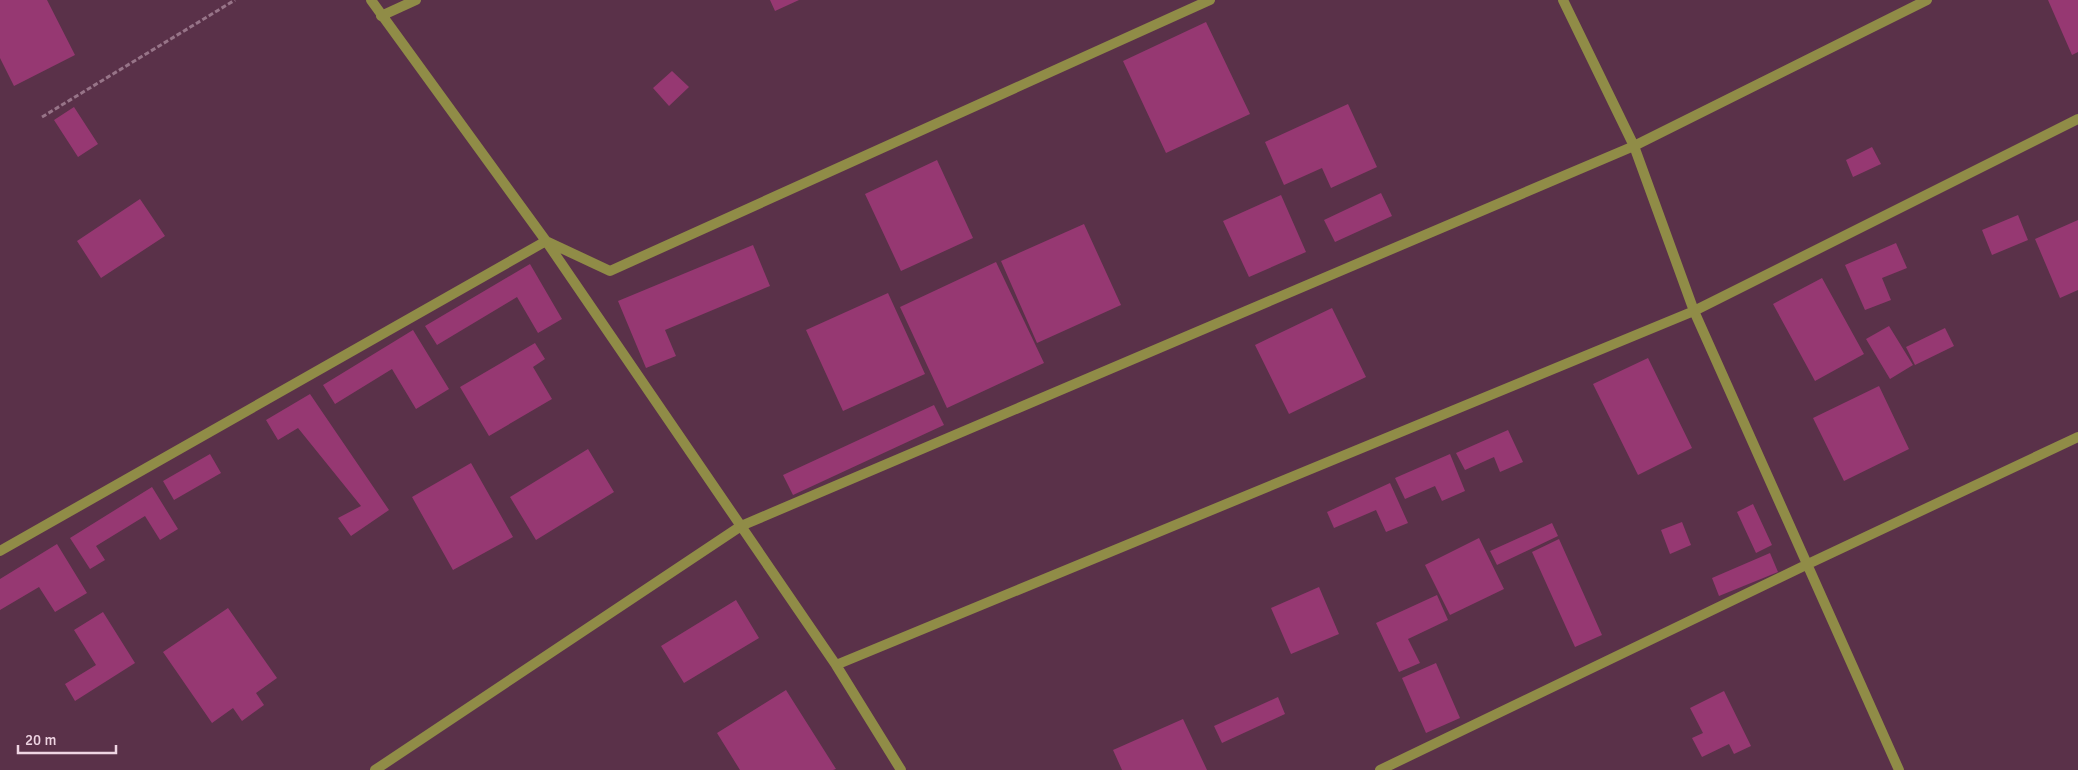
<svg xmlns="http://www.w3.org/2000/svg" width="2078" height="770" font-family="Signika,sans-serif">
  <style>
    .building { fill: #963872 }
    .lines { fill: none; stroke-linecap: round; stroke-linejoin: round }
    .path { stroke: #977488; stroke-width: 3; stroke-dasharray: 5 2.5; stroke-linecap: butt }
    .minor { stroke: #908c47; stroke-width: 10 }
  </style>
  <rect width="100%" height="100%" fill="#5a3149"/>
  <!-- building -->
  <path class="building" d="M 0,0 L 47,0 L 75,55 L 14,86 L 0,58 Z
    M 770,0 L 799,0 L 775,11 Z
    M 2048,0 L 2078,0 L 2078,52 L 2072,55 Z
    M 1206,22 L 1250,114 L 1166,153 L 1123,61 Z
    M 672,71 L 689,87 L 669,106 L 653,88 Z
    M 1348,104 L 1377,167 L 1331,188 L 1322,168 L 1284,185 L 1265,142 Z
    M 74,107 L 98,144 L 78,157 L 54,120 Z
    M 1872,147 L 1881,164 L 1853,177 L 1846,160 Z
    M 937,160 L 973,238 L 901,271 L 865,194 Z
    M 1381,193 L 1392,216 L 1335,242 L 1324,220 Z
    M 1281,195 L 1306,252 L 1249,277 L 1223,221 Z
    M 140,199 L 165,236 L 101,278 L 77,241 Z
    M 2018,215 L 2028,240 L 1992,255 L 1982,230 Z
    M 2078,220 L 2078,290 L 2060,298 L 2035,239 Z
    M 1084,224 L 1121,305 L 1037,343 L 1001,261 Z
    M 1896,243 L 1907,268 L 1882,278 L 1891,300 L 1865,310 L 1845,265 Z
    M 753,245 L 770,286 L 665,330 L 676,356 L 646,368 L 618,301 Z
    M 996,262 L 1044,363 L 947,408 L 900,307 Z
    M 530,264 L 562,319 L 538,333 L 517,297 L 437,345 L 425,326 Z
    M 1822,278 L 1864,354 L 1815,381 L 1773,304 Z
    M 888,293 L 925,374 L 843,411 L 806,330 Z
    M 1332,308 L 1366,377 L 1289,414 L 1255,345 Z
    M 1889,326 L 1913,365 L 1890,379 L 1866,339 Z
    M 1945,328 L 1954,346 L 1915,365 L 1906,347 Z
    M 413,330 L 449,389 L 416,409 L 392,369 L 335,404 L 323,385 Z
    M 535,343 L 545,359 L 533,367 L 552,399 L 489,436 L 460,387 Z
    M 1648,358 L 1692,448 L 1638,475 L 1593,384 Z
    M 1879,386 L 1909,449 L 1844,481 L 1813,418 Z
    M 310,394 L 389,510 L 351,536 L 338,518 L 361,506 L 298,428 L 278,440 L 266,420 Z
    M 934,405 L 944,425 L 793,495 L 783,475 Z
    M 1508,430 L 1523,462 L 1500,472 L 1494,457 L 1465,470 L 1456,453 Z
    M 588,449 L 614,492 L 536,540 L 510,497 Z
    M 210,454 L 221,473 L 174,500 L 163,481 Z
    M 1450,454 L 1465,491 L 1442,501 L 1435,486 L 1405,499 L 1395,478 Z
    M 471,463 L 513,537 L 453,570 L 412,497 Z
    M 1390,483 L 1408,523 L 1386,532 L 1376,510 L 1334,528 L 1327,512 Z
    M 152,487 L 178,529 L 160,540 L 145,516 L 96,546 L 105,560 L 90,569 L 70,538 Z
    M 1753,504 L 1772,545 L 1756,553 L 1737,512 Z
    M 1682,522 L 1691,545 L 1670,554 L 1661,530 Z
    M 1552,523 L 1558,536 L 1497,565 L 1490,551 Z
    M 1479,538 L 1504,589 L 1450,615 L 1425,565 Z
    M 1559,539 L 1602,635 L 1575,647 L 1532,552 Z
    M 57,544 L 87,593 L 55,612 L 39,587 L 0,610 L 0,579 Z
    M 1770,553 L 1778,572 L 1719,596 L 1712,578 Z
    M 1319,587 L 1339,634 L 1291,654 L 1271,608 Z
    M 1437,595 L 1448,620 L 1408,639 L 1420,663 L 1399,672 L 1376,623 Z
    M 736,600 L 759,638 L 684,683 L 661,646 Z
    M 228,608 L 277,678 L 256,693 L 264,705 L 242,721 L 233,708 L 212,723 L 163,652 Z
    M 103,612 L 135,663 L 75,701 L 65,684 L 96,665 L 74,630 Z
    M 1436,663 L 1460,718 L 1426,733 L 1402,678 Z
    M 786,690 L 836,769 L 833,770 L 740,770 L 717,733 Z
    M 1724,691 L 1751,746 L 1734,754 L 1729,744 L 1702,757 L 1692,738 L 1703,733 L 1690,708 Z
    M 1278,697 L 1285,714 L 1222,743 L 1214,726 Z
    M 1183,719 L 1207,770 L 1122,770 L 1113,750 Z"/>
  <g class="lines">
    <!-- path -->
    <path class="path" d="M 42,117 L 235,0"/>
    <!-- minor -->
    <path class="minor" d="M 371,0 L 546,241 L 836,665 L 901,770
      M 1563,0 L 1634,146 L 1694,311 L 1899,770
      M 381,16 L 416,0
      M 0,551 L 546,241 L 610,271 L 1210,0
      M 836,665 L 1694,311 L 2078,119
      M 375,770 L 741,526 L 1634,146 L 1927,0
      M 1380,770 L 1808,564 L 2078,437"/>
  </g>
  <!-- scale -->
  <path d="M18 745v8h98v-8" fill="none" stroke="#efd5e3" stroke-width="2.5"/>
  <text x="25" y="745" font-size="15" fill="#efd5e3" stroke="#5a3149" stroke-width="4" paint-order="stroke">20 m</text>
</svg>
